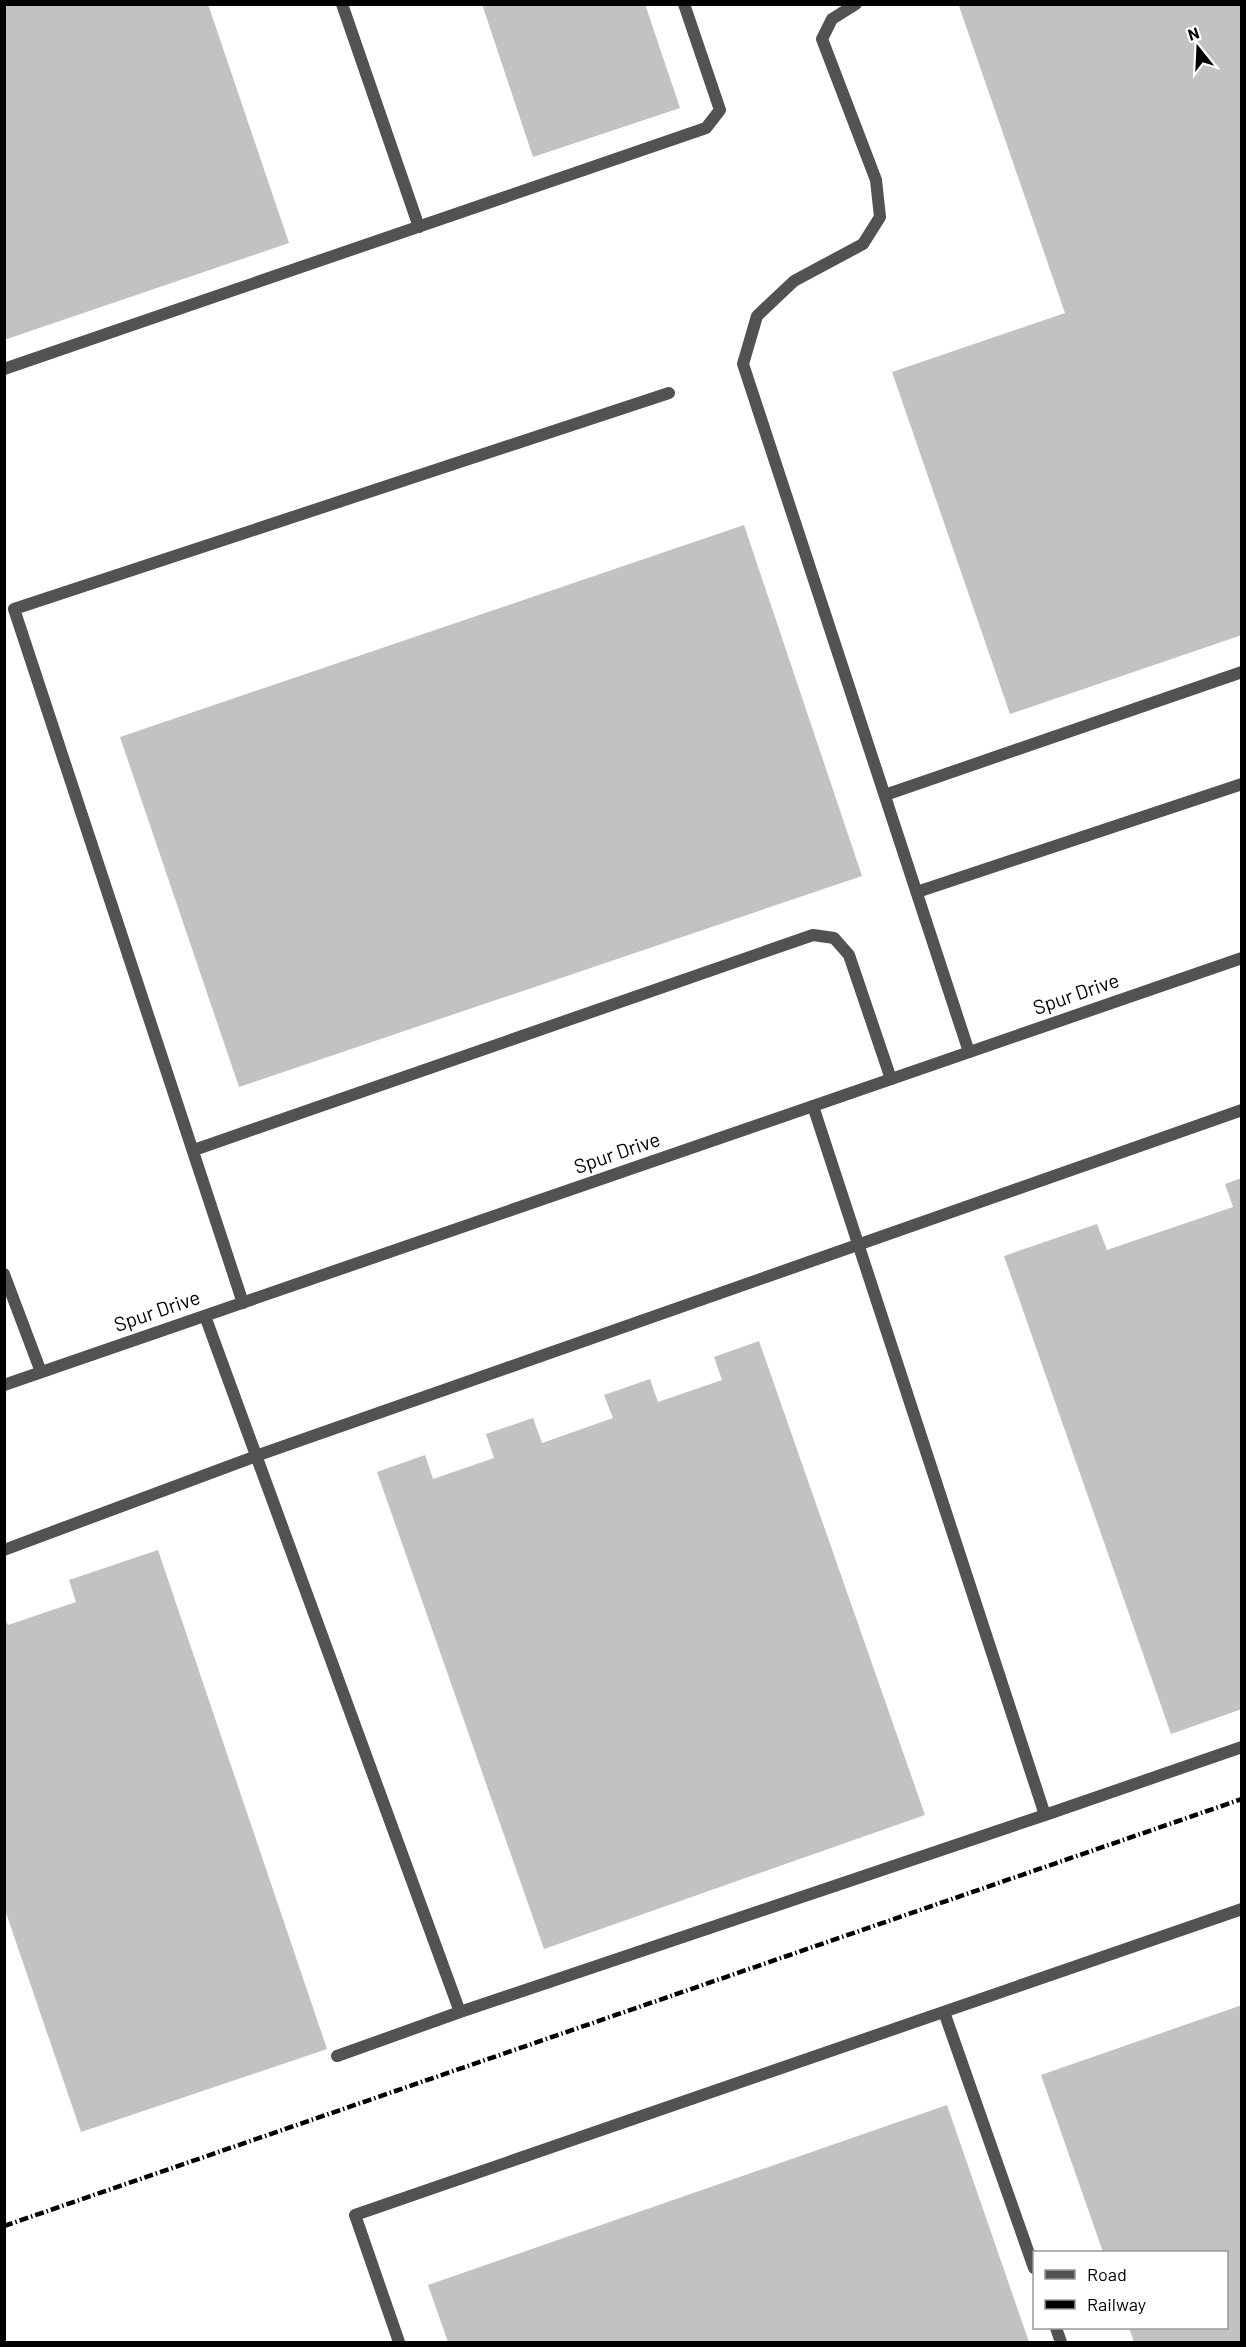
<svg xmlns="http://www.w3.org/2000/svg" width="1246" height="2347" font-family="Barlow,sans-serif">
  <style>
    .building { fill: #c2c2c2 }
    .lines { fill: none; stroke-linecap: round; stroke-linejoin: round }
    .lane { stroke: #525252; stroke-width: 12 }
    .street { stroke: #525252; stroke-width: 12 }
    .rail { stroke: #000; stroke-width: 4.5; stroke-dasharray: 9 3 1.5 3; stroke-linecap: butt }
    .labels { text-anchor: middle; stroke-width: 5; stroke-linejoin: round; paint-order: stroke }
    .street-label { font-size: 20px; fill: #000; stroke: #fff }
  </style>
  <rect width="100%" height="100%" fill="#fff"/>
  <!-- building -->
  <path class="building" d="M 4,4 L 208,4 L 289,243 L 4,340 Z
    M 482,4 L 645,4 L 680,108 L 533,157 Z
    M 963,4 L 1242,4 L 1242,635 L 1010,714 L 892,372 L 1065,313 L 959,6 Z
    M 744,525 L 862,876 L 239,1087 L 120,737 Z
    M 1242,1178 L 1242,1709 L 1171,1734 L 1004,1256 L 1097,1224 L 1107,1250 L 1233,1207 L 1225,1184 Z
    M 759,1341 L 925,1815 L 544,1949 L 377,1472 L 425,1455 L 433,1479 L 494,1458 L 486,1434 L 533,1418 L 542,1443 L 613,1418 L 604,1395 L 650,1379 L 658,1402 L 722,1380 L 714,1357 Z
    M 158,1550 L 327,2049 L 81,2132 L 4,1907 L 4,1615 L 8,1625 L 76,1602 L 69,1580 Z
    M 1242,2005 L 1242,2342 L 1134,2342 L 1129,2328 L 1226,2328 L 1226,2252 L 1103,2252 L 1041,2075 Z
    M 947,2105 L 1029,2342 L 448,2342 L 428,2285 Z"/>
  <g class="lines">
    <!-- lane -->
    <path class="lane" d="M 342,4 L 419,227
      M 856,4 L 832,19 L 822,39 L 876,180 L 880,217 L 863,244 L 794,281 L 757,316 L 743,364 L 969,1052
      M 4,369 L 706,128 L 720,110 L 684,4
      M 885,795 L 1242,672
      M 917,892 L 1242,784
      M 194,1150 L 813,935 L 834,938 L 849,955 L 891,1079
      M 4,1274 L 41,1372
      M 243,1303 L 14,609 L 669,393
      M 205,1316 L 460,2012 L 1045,1815 L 813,1106
      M 4,1550 L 256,1456 L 1242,1110
      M 1045,1815 L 1242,1747
      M 944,2012 L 1034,2268
      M 337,2056 L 460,2012
      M 1056,2328 L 1061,2342
      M 399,2342 L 355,2215 L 1242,1909"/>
    <!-- street -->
    <path class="street" d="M 4,1385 L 1242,958"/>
    <!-- rail -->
    <path class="rail" d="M 4,2226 L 1242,1799"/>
  </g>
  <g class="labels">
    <!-- street labels -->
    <g class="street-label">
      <text transform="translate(1076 994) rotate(-19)" y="7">Spur Drive</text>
      <text transform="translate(617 1153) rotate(-19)" y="7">Spur Drive</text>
      <text transform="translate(157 1311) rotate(-19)" y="7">Spur Drive</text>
    </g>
  </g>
  <!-- border -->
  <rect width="1246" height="2347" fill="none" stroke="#000000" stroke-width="12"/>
  <!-- legend -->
  <rect x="1033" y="2251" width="195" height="78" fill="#ffffff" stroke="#999999" stroke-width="1.5"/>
  <rect x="1045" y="2270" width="30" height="9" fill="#525252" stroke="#999999" stroke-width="1.5"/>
  <text x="1087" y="2281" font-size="18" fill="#000000">Road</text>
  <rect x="1045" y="2300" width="30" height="9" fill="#000000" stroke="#999999" stroke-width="1.5"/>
  <text x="1087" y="2311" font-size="18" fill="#000000">Railway</text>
  <!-- north arrow -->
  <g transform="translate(1198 48) rotate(342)" stroke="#ffffff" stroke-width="4.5" paint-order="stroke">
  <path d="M0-4.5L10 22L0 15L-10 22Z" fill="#000000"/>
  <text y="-9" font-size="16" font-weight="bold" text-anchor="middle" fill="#000000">N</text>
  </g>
</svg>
